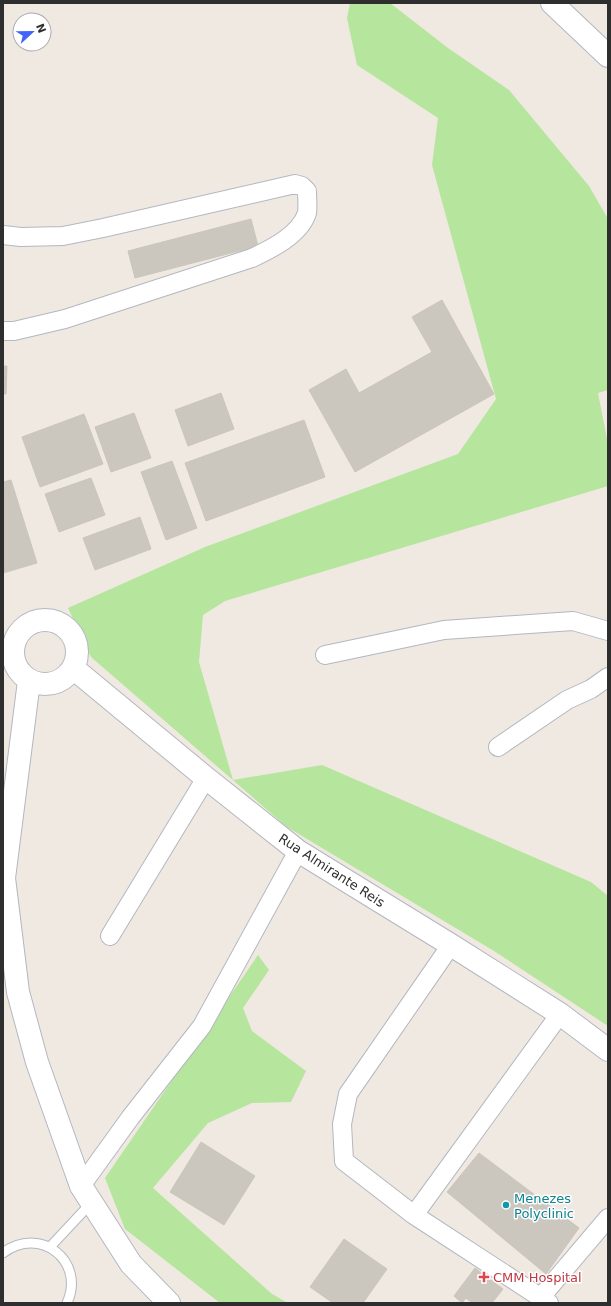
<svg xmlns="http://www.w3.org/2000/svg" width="611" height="1306" font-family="'DejaVu Sans',sans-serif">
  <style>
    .green { fill: #b6e59e }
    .building { fill: #cbc7bf; stroke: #cbc5ba }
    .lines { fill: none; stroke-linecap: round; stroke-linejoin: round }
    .lane-casing { stroke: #b4b7c1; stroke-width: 11 }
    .street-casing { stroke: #b4b7c1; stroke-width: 20 }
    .secondary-casing { stroke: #b4b7c1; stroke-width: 24 }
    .lane { stroke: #fff; stroke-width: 9 }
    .street { stroke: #fff; stroke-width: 18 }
    .secondary { stroke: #fff; stroke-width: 22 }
    .culture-dot { fill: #0f9aa8; stroke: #fff; stroke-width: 1.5 }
    .health-dot { fill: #e0444e; stroke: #fff; stroke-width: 1.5 }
    .labels { text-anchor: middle; stroke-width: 3; stroke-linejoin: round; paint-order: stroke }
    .street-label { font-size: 13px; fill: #2e2e2e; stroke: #fff }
    .culture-label { font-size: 13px; fill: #0d838f; stroke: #fff; text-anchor: start }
    .health-label { font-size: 13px; fill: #be3a42; stroke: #fff; text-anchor: start }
  </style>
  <rect width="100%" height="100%" fill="#efe9e1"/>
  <!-- green -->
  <path class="green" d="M 350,3 L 390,3 L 448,48 L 509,90 L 589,186 L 608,219 L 608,390 L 598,393 L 608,444 L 608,486 L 225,601 L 203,615 L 199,662 L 233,780 L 322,765 L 591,882 L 608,896 L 608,1026 L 494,951 L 287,827 L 91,657 L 68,608 L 205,547 L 458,454 L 496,399 L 432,165 L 438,118 L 357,65 L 347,18 Z
    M 258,955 L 269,970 L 243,1008 L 252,1031 L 306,1071 L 291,1102 L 252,1103 L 208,1123 L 153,1188 L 272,1294 L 288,1303 L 220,1303 L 125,1229 L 105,1178 Z"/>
  <!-- building -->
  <path class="building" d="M 251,219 L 258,246 L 135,278 L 128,251 Z
    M 442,300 L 494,394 L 355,472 L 309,390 L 346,369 L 359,393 L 432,352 L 412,317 Z
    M 3,366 L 7,366 L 6,394 L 3,394 Z
    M 221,393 L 234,429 L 188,446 L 175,410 Z
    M 134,413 L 151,458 L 111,472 L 95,427 Z
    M 84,414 L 103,464 L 40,487 L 22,437 Z
    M 304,420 L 325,477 L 206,521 L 185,463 Z
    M 172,461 L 197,528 L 166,540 L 141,472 Z
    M 91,478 L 105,515 L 59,532 L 45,494 Z
    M 11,480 L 37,563 L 3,573 L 3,482 Z
    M 140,517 L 151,549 L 95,570 L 83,538 Z
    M 201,1142 L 255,1176 L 224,1225 L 170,1192 Z
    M 479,1153 L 579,1228 L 546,1274 L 447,1192 Z
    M 344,1239 L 387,1269 L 363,1303 L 333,1303 L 310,1287 Z
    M 475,1268 L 503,1289 L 492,1303 L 472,1303 L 466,1298 L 462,1303 L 454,1296 Z"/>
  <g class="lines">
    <!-- lane casing -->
    <g class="lane-casing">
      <path id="lane" d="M 50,1247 L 92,1202
        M 3,1253 C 40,1225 86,1261 67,1303"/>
    </g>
    <!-- street casing -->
    <g class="street-casing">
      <path id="street" d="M 3,235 L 21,237 L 63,236 L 103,228 L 295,184 L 302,186 L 307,191 C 307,197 308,207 307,213 C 300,235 271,249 252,258 L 65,319 L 14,331 L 3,331
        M 325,655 L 444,630 L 573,621 L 608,631
        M 498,747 L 567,700 L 591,689 L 608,677
        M 110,936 L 206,778
        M 451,945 L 348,1094 L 342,1124 L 344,1161 L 414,1215 L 549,1303
        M 81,1186 L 130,1118 L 202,1026 L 298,851
        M 414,1215 L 560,1014
        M 541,1297 L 608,1218"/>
    </g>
    <!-- secondary casing -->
    <g class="secondary-casing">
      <path id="secondary" d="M 552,3 L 608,56
        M13 652a32 32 0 1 1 64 0a32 32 0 1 1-64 0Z
        M 73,668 L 206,778 L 298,851 L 451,945 L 560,1014 L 608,1050
        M 29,681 L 4,878 L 18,992 L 37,1062 L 81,1186 L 131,1264 L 169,1303"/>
    </g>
    <!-- lane -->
    <use href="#lane" class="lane"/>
    <!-- street -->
    <use href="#street" class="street"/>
    <!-- secondary -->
    <use href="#secondary" class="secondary"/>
  </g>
  <!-- markers -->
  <circle class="culture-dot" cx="506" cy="1205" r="4"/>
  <path class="health-dot" d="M482 1271h4v4h4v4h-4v4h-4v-4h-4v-4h4z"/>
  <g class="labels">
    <!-- street labels -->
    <g class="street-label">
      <text transform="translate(332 870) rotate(33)" y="5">Rua Almirante Reis</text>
    </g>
    <!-- culture labels -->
    <g class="culture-label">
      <text x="514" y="1203">Menezes<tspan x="514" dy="15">Polyclinic</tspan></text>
    </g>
    <!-- health labels -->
    <g class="health-label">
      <text x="493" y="1282">CMM Hospital</text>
    </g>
  </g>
  <!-- border -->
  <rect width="611" height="1306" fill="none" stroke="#2e2e2e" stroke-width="8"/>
  <!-- north arrow -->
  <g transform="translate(32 32) rotate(68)"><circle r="19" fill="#ffffff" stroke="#ababab"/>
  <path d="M0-3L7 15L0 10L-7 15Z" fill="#4264fb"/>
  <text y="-6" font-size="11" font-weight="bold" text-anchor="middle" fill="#2e2e2e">N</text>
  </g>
</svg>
